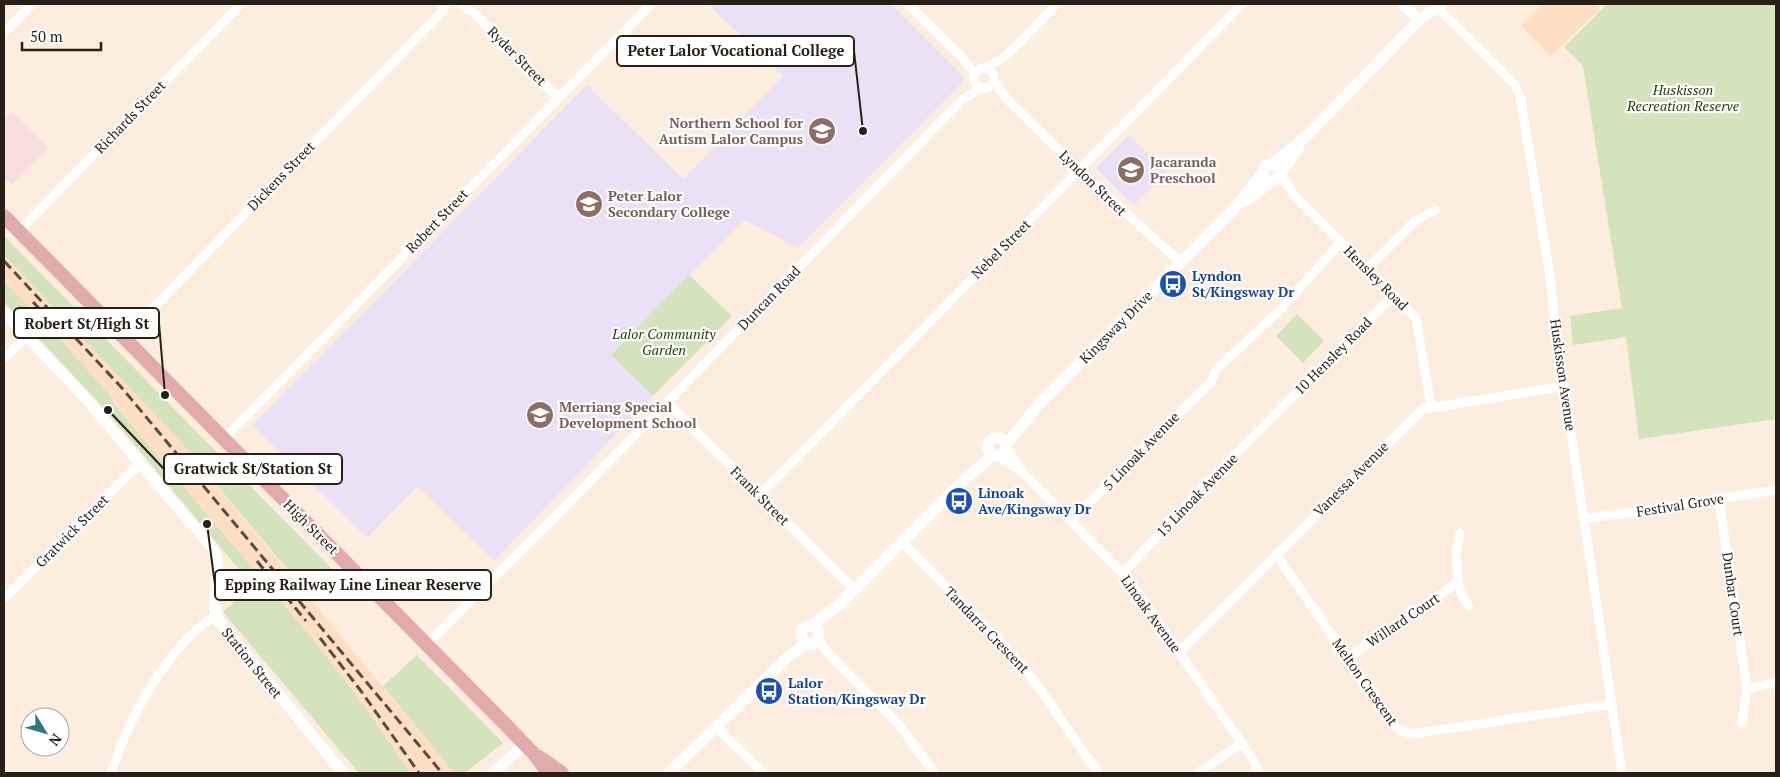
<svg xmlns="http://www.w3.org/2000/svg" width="1780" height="777" font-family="'PT Serif',serif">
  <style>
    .built { fill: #fedfc4 }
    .industrial { fill: #f9dedf }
    .education { fill: #ebe1f6 }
    .green { fill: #d4e2be }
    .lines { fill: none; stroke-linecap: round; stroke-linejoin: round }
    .minor { stroke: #fff; stroke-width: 9 }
    .tertiary { stroke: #fff; stroke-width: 11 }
    .primary { stroke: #e1abab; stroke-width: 14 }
    .rail { stroke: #574d44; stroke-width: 3; stroke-dasharray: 10 5; stroke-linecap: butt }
    .labels { text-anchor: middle; stroke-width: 4.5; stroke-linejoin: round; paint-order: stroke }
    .street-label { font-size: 14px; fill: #281f17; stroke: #fff }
    .park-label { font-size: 14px; font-style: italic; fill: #2d3e00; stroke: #fff }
    .education-label { font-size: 14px; font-weight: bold; fill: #785e54; stroke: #fff; text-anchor: start }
    .transit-label { font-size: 14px; font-weight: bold; fill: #164399; stroke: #fff; text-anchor: start }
    .leader { fill: none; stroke: #281f17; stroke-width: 2 }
    .callout-dot { fill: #281f17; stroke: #fff; stroke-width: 2 }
    .callout { fill: #fff; stroke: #281f17; stroke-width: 2 }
    .callout-label { font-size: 15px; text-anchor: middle; font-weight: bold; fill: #281f17 }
  </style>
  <rect width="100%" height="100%" fill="#fceddf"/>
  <!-- built -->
  <path class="built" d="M 1543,4 L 1595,4 L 1600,9 L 1551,56 L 1521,26 Z
    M 4,255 L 178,439 L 454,773 L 410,773 L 366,708 L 316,643 L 115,406 L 109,394 L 48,326 L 4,281 Z"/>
  <!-- industrial -->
  <path class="industrial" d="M 12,112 L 48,148 L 12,185 L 4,177 L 4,121 Z"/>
  <!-- education -->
  <path class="education" d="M 708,4 L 891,4 L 963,76 L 963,82 L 798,248 L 744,220 L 611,355 L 653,396 L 494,561 L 418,486 L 367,538 L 253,425 L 587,85 L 683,179 L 783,76 Z
    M 1129,135 L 1167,172 L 1134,205 L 1096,168 Z"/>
  <!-- green -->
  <path class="green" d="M 1607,4 L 1776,4 L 1776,419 L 1639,439 L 1626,337 L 1573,345 L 1570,316 L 1622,308 L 1583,66 L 1564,47 Z
    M 4,236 L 337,574 L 310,596 L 178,439 L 4,255 Z
    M 689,275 L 732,316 L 653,396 L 611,355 Z
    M 4,281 L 48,326 L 109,394 L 115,406 L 316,643 L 366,708 L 410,773 L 359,773 L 223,612 L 252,585 L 102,406 L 4,302 Z
    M 1297,314 L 1324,341 L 1303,363 L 1276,336 Z
    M 417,655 L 503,743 L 465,773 L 454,773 L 383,686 Z"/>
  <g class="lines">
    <!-- minor -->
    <path class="minor" d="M 461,4 L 476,15 L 558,98
      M 908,4 L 961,56 L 975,74
      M 1438,8 L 1515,85 L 1520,96 L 1550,276 L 1556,333 L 1622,773
      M 4,33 L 32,4
      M 986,68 L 1007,55 L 1057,4
      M974 78a10 10 0 1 1 20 0a10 10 0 1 1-20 0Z
      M 993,81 L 1009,101 L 1079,170 L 1180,262
      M 1280,175 L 1294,195 L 1416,318 L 1431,406
      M 19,231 L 241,4
      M 1367,269 L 1415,221 L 1435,210
      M 124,338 L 439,15 L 446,4
      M 4,359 L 27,336
      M 667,402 L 854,589
      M 224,439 L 651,4
      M 1006,447 L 1019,467
      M 998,456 L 1021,471 L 1131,582 L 1254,761 L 1259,773
      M 760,495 L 1242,4
      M 1719,499 L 1747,689 L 1742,723
      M 1585,519 L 1776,490
      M 1071,521 L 1211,382 L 1216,370 L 1281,309 L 1341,242
      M 902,542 L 1024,666 L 1098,773
      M 1276,554 L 1393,725 C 1401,732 1408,734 1419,733 L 1612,704
      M 1123,573 L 1202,488 L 1394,295
      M 1458,582 L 1462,596 L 1469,606
      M 4,599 L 141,462
      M 818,639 L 826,651 L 901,727 L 934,773
      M 427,644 L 555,517 L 962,100 L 981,88
      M 1179,652 L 1423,409 L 1565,386
      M 1348,658 L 1458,582 L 1456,552 L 1460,533
      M 1747,689 L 1776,682
      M 717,728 L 763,773
      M 111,773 C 129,719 166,647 216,615
      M 1198,773 L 1242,743"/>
    <!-- tertiary -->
    <path class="tertiary" d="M 1402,4 L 1419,20
      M 1272,164 L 1307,136 L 1419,20 L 1442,4
      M 1280,173 L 1278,167 L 1272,164 L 1266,165 L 1262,173 L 1266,181 L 1277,180 L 1299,147
      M 1244,202 L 1271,182
      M 4,312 L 81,393 L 213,549 C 225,571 207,599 219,621 L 343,773
      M988 447a9 9 0 1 1 18 0a9 9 0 1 1-18 0Z
      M 1006,445 L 1039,404 L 1235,208 L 1262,173
      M 810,626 L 838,606 L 962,482 L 993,455
      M801 635a9 9 0 1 1 18 0a9 9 0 1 1-18 0Z
      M 493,773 L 525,744
      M 669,773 L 789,656 L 807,643"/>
    <!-- primary -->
    <path class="primary" d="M 4,216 L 508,727 L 534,754 L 548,773
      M 539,757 L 562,773"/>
    <!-- rail -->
    <path class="rail" d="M 4,261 L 122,388 L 442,773
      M 33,302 L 57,327
      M 257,561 L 306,621
      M 320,638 L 361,691 L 419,773"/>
  </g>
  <!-- icons -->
  <defs>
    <g id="school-disc" transform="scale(1.4375)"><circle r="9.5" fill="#8d6e63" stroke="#fff"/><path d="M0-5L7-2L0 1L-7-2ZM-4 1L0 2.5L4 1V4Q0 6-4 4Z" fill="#fff"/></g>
    <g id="bus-disc" transform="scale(1.4375)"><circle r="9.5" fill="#1a4fb4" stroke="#fff"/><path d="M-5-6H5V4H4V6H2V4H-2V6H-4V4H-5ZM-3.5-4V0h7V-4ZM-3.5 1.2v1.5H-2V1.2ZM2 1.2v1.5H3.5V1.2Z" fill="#fff"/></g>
  </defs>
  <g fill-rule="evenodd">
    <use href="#school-disc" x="822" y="131"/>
    <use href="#school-disc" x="1131" y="170"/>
    <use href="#school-disc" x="589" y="204"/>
    <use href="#bus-disc" x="1173" y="284"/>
    <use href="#school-disc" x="540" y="415"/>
    <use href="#bus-disc" x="959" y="501"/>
    <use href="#bus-disc" x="769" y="691"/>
  </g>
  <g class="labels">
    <!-- street labels -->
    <g class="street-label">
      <text transform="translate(517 56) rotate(45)" y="5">Ryder Street</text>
      <text transform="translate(130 117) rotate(-46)" y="5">Richards Street</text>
      <text transform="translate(281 176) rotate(-46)" y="5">Dickens Street</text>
      <text transform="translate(1093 183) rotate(44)" y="5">Lyndon Street</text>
      <text transform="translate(437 221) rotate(-46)" y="5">Robert Street</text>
      <text transform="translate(1001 249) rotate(-45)" y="5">Nebel Street</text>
      <text transform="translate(1376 278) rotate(45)" y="5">Hensley Road</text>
      <text transform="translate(769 298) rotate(-46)" y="5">Duncan Road</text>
      <text transform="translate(1116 327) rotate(-45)" y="5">Kingsway Drive</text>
      <text transform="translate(1333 356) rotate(-45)" y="5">10 Hensley Road</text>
      <text transform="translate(1563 375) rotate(82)" y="5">Huskisson Avenue</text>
      <text transform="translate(1141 451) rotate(-46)" y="5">5 Linoak Avenue</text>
      <text transform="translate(1351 479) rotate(-45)" y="5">Vanessa Avenue</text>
      <text transform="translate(1197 495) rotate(-46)" y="5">15 Linoak Avenue</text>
      <text transform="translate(760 496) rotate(45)" y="5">Frank Street</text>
      <text transform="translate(1680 505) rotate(-9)" y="5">Festival Grove</text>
      <text transform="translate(311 527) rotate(45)" y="5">High Street</text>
      <text transform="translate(72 531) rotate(-45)" y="5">Gratwick Street</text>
      <text transform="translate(1733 594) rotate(82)" y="5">Dunbar Court</text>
      <text transform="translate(1151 614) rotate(54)" y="5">Linoak Avenue</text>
      <text transform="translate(1403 620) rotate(-34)" y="5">Willard Court</text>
      <text transform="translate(987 630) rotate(46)" y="5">Tandarra Crescent</text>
      <text transform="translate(252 663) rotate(51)" y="5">Station Street</text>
      <text transform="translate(1365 682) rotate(55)" y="5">Melton Crescent</text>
    </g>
    <!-- park labels -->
    <g class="park-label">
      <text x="1683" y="95">Huskisson<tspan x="1683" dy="16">Recreation Reserve</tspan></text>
      <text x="664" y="339">Lalor Community<tspan x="664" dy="16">Garden</tspan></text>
    </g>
    <!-- education labels -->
    <g class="education-label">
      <text x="803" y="128" text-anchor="end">Northern School for<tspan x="803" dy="16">Autism Lalor Campus</tspan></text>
      <text x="1150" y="167">Jacaranda<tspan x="1150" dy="16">Preschool</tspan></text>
      <text x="608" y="201">Peter Lalor<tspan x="608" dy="16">Secondary College</tspan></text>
      <text x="559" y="412">Merriang Special<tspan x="559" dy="16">Development School</tspan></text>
    </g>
    <!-- transit labels -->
    <g class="transit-label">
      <text x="1192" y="281">Lyndon<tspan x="1192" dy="16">St/Kingsway Dr</tspan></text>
      <text x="978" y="498">Linoak<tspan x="978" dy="16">Ave/Kingsway Dr</tspan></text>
      <text x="788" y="688">Lalor<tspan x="788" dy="16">Station/Kingsway Dr</tspan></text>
    </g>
  </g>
  <!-- callouts -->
  <path class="leader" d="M863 131L854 51M165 395L159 323M108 410L164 469M207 524L215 585"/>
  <g class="callout-dot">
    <circle cx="863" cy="131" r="5"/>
    <circle cx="165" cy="395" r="5"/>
    <circle cx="108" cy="410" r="5"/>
    <circle cx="207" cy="524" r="5"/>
  </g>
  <g class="callout">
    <rect x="617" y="36" width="237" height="30" rx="5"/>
    <rect x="14" y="308" width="145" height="30" rx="5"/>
    <rect x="164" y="454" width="178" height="30" rx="5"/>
    <rect x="215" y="570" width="276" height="30" rx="5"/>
  </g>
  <g class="callout-label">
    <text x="736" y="56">Peter Lalor Vocational College</text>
    <text x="87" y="329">Robert St/High St</text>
    <text x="253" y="474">Gratwick St/Station St</text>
    <text x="353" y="590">Epping Railway Line Linear Reserve</text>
  </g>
  <!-- border -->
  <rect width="1780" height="777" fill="none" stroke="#281f17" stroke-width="10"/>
  <!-- north arrow -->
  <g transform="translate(45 732) rotate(127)"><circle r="24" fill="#ffffff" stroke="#a9a5a2"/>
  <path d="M0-4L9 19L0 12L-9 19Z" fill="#30797e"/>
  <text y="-8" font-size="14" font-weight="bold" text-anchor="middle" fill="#281f17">N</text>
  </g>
  <!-- scale -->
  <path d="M22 42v8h79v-8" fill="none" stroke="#281f17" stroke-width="2.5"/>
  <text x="30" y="42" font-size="15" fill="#281f17" stroke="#ffffff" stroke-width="4" paint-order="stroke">50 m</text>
</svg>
